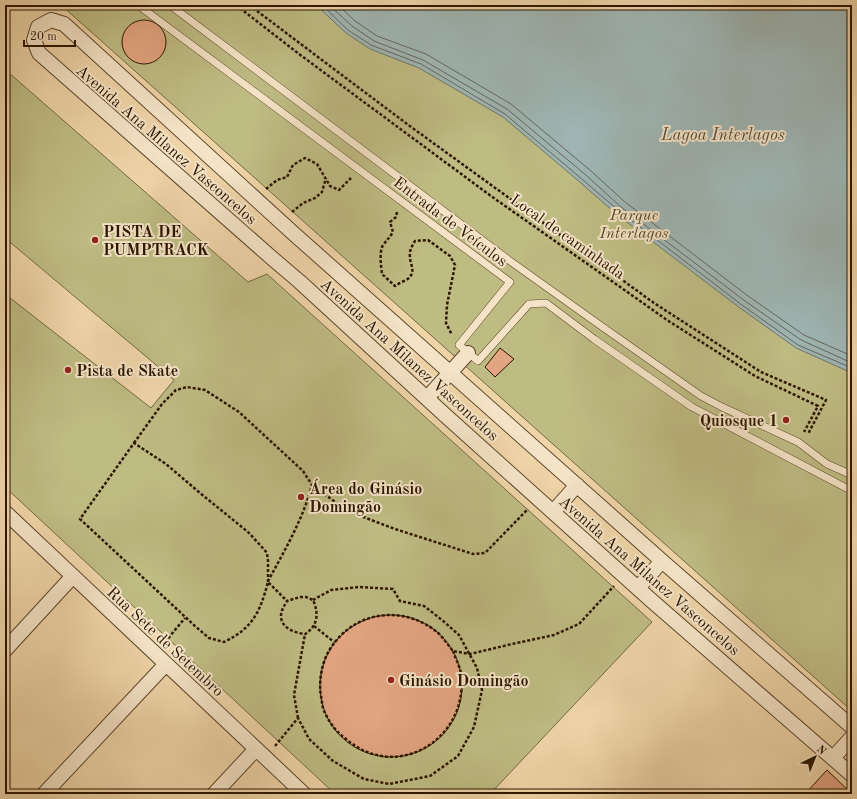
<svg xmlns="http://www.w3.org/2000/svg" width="857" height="799" font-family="'Old Standard TT',serif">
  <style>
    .green { fill: #bebb83; stroke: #756842 }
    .water { fill: #9eb5b3; stroke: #70756b }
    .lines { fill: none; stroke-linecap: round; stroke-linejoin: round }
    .shore { stroke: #65665a; stroke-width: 1 }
    .building { fill: #e2a481; stroke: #2c1600 }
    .service-casing { stroke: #5c462a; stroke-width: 8 }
    .minor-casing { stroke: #5c462a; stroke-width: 16 }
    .path { stroke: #2c1600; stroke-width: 2.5; stroke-dasharray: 3 2; stroke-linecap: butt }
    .service { stroke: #f4e3c6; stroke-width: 7 }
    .minor { stroke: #f4e3c6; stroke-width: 14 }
    .poi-dot { fill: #8f2418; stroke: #f4e3c6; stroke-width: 1.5 }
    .labels { text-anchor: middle; stroke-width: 4; stroke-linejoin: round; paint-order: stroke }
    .street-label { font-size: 16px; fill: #2c1600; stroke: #f4e3c6 }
    .park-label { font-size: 16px; font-style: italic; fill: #584827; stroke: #f4e3c6 }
    .poi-label { font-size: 16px; font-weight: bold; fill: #2c1600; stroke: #f4e3c6; text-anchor: start }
    .water-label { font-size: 17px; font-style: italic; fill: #544e3f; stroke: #f4e3c6 }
  </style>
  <rect width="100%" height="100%" fill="#eed4a7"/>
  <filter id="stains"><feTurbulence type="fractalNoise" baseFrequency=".005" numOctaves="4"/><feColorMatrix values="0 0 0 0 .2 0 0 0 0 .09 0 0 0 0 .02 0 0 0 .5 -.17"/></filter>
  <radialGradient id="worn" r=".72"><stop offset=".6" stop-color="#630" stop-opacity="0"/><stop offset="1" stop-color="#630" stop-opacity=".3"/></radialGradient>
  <!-- green -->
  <path class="green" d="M 61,5 L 852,5 L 852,711 Z
    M 8,72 L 248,282 L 267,274 L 652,622 L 490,794 L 335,794 L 5,487 L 5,294 L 151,408 L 174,380 L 5,238 L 5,75 Z"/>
  <!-- water -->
  <path class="water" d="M 316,5 L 852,5 L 852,373 L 796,348 L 740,308 L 615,213 L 581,183 L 503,117 L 419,68 L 370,49 L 346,33 Z"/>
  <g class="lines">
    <!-- shore -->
    <path class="shore" d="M 322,5 L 348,30 L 371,45 L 421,64 L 505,114 L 583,180 L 618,210 L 742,305 L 798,345 L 852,368
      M 329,5 L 352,26 L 374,41 L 423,60 L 507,109 L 587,176 L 621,207 L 745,301 L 801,340 L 852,363
      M 338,5 L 355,21 L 377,36 L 426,54 L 511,104 L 591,171 L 625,202 L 748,296 L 804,335 L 852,356"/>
  </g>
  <!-- building -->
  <path class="building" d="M122 42a22 22 0 1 1 44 0a22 22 0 1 1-44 0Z
    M 500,348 L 514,359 L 495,377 L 485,367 Z
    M320 686a71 71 0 1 1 142 0a71 71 0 1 1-142 0Z
    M 827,770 L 852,794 L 805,794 Z"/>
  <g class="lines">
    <!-- service casing -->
    <g class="service-casing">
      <path id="service" d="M 138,5 L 510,282 L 459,345 L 478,361 L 529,304 L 546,303 L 594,339 L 692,407 L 852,491
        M 170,5 L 510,261 L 604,328 L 701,396 L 722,407 L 798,442 L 827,464 L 852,475"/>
    </g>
    <!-- minor casing -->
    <g class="minor-casing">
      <path id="minor" d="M 427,398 L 468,353
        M 5,512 L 304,794
        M 553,512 L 577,485
        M 638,588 L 662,561
        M 5,650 L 73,576
        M 852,727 L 662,561 L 293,233 L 64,24 L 51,20 L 38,27 L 34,40 L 39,53 L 273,259 L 300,282 L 446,416 L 652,601 L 852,775
        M 833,758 L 852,737
        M 44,794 L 166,664
        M 214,794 L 256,749"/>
    </g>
    <!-- path -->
    <path class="path" d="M 236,5 L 299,54 L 491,196 L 667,320 L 755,376 L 818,406 L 804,432
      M 249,5 L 407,124 L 654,303 L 761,372 L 826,400 L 808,434
      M 266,189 L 277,180 L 287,177 L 293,165 L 305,158 L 317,164 L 330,186 L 339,190 L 351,178
      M 292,212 L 303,203 L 315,198 L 322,192 L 326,178
      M 397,212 L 396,217 L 390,222 L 393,232 C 390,237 387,240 383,245 C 379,252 381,266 382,274 L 395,286 C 399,283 405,281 409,278 C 416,270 410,265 410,257 C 409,251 412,246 415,241 L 428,240 L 450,256 L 455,265 L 447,305 L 446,323 L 452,335
      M 134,443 L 162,404 L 176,390 L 187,387 L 205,390 L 239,412 L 303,471 L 312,485 C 303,519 285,550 268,581
      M 312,485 L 342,507 L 366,518 L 395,529 L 473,554 L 485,553 L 528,509
      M 268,582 L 268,561 L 267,553 L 261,546 L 248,532 L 200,493 L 166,464 L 134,443 L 80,519 L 195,626 L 209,638 L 224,642 C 253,628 260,612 268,582 L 287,601
      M 300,597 L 306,597 L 313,600 C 319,613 318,626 305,634 C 295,633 281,628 281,616 C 281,611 284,606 287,601 Z
      M 314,626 L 334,642
      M 165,642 L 185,618
      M 453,651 C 455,658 460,666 461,674 C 469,739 397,783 346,739 C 336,732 329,722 324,711 C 322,706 322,701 321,696 C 318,678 323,656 335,642 C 361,609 406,607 437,632 C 443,637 448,645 453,651 L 470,654 L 512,644 L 554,635 L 579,624 L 614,586
      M 298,718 L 294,695 L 305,634
      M 275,746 L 298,718 L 309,739 L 333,761 L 364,779 L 389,784 L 430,776 L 458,756 L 474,727 L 482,690 L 477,668 L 459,635 L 442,620 L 424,606 L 400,601 L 393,589 L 359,587 L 331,590 L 313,600"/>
    <!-- service -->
    <use href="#service" class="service"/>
    <!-- minor -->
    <use href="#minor" class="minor"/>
  </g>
  <!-- markers -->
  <g class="poi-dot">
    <circle cx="95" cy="240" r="4"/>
    <circle cx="68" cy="370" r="4"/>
    <circle cx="786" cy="420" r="4"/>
    <circle cx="301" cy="497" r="4"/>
    <circle cx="391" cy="680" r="4"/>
  </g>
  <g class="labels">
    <!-- street labels -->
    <g class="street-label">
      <text transform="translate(167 144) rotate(41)" y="6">Avenida Ana Milanez Vasconcelos</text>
      <text transform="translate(451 221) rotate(37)" y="6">Entrada de Veículos</text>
      <text transform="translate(568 236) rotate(35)" y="6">Local de caminhada</text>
      <text transform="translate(410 359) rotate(42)" y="6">Avenida Ana Milanez Vasconcelos</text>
      <text transform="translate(650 575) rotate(41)" y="6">Avenida Ana Milanez Vasconcelos</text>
      <text transform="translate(166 641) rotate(43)" y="6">Rua Sete de Setembro</text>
    </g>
    <!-- park labels -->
    <g class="park-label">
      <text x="634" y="220">Parque<tspan x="634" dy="18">Interlagos</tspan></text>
    </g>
    <!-- poi labels -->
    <g class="poi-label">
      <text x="103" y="237">PISTA DE<tspan x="103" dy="18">PUMPTRACK</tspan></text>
      <text x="76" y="376">Pista de Skate</text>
      <text x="778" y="426" text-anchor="end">Quiosque 1</text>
      <text x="309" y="494">Área do Ginásio<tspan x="309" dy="18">Domingão</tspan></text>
      <text x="399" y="686">Ginásio Domingão</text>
    </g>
    <!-- water labels -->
    <g class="water-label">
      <text x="723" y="140">Lagoa Interlagos</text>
    </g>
  </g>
  <!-- margin -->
  <rect width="857" height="799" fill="none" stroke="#eed4a7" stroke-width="20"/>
  <rect x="6" y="6" width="845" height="787" fill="none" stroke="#2c1600" stroke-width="2"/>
  <rect x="10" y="10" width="837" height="779" fill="none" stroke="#2c1600"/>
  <!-- north arrow -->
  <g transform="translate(815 757) rotate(43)" stroke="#f4e3c6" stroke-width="3" paint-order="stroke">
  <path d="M0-3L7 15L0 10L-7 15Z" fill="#2c1600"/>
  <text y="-6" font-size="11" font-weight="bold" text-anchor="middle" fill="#2c1600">N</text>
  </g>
  <!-- scale -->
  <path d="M24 40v6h51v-6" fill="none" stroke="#2c1600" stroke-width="2"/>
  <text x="30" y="40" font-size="12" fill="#2c1600" stroke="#f4e3c6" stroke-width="3" paint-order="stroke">20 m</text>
  <rect width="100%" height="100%" filter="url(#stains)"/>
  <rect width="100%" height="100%" fill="url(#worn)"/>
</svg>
